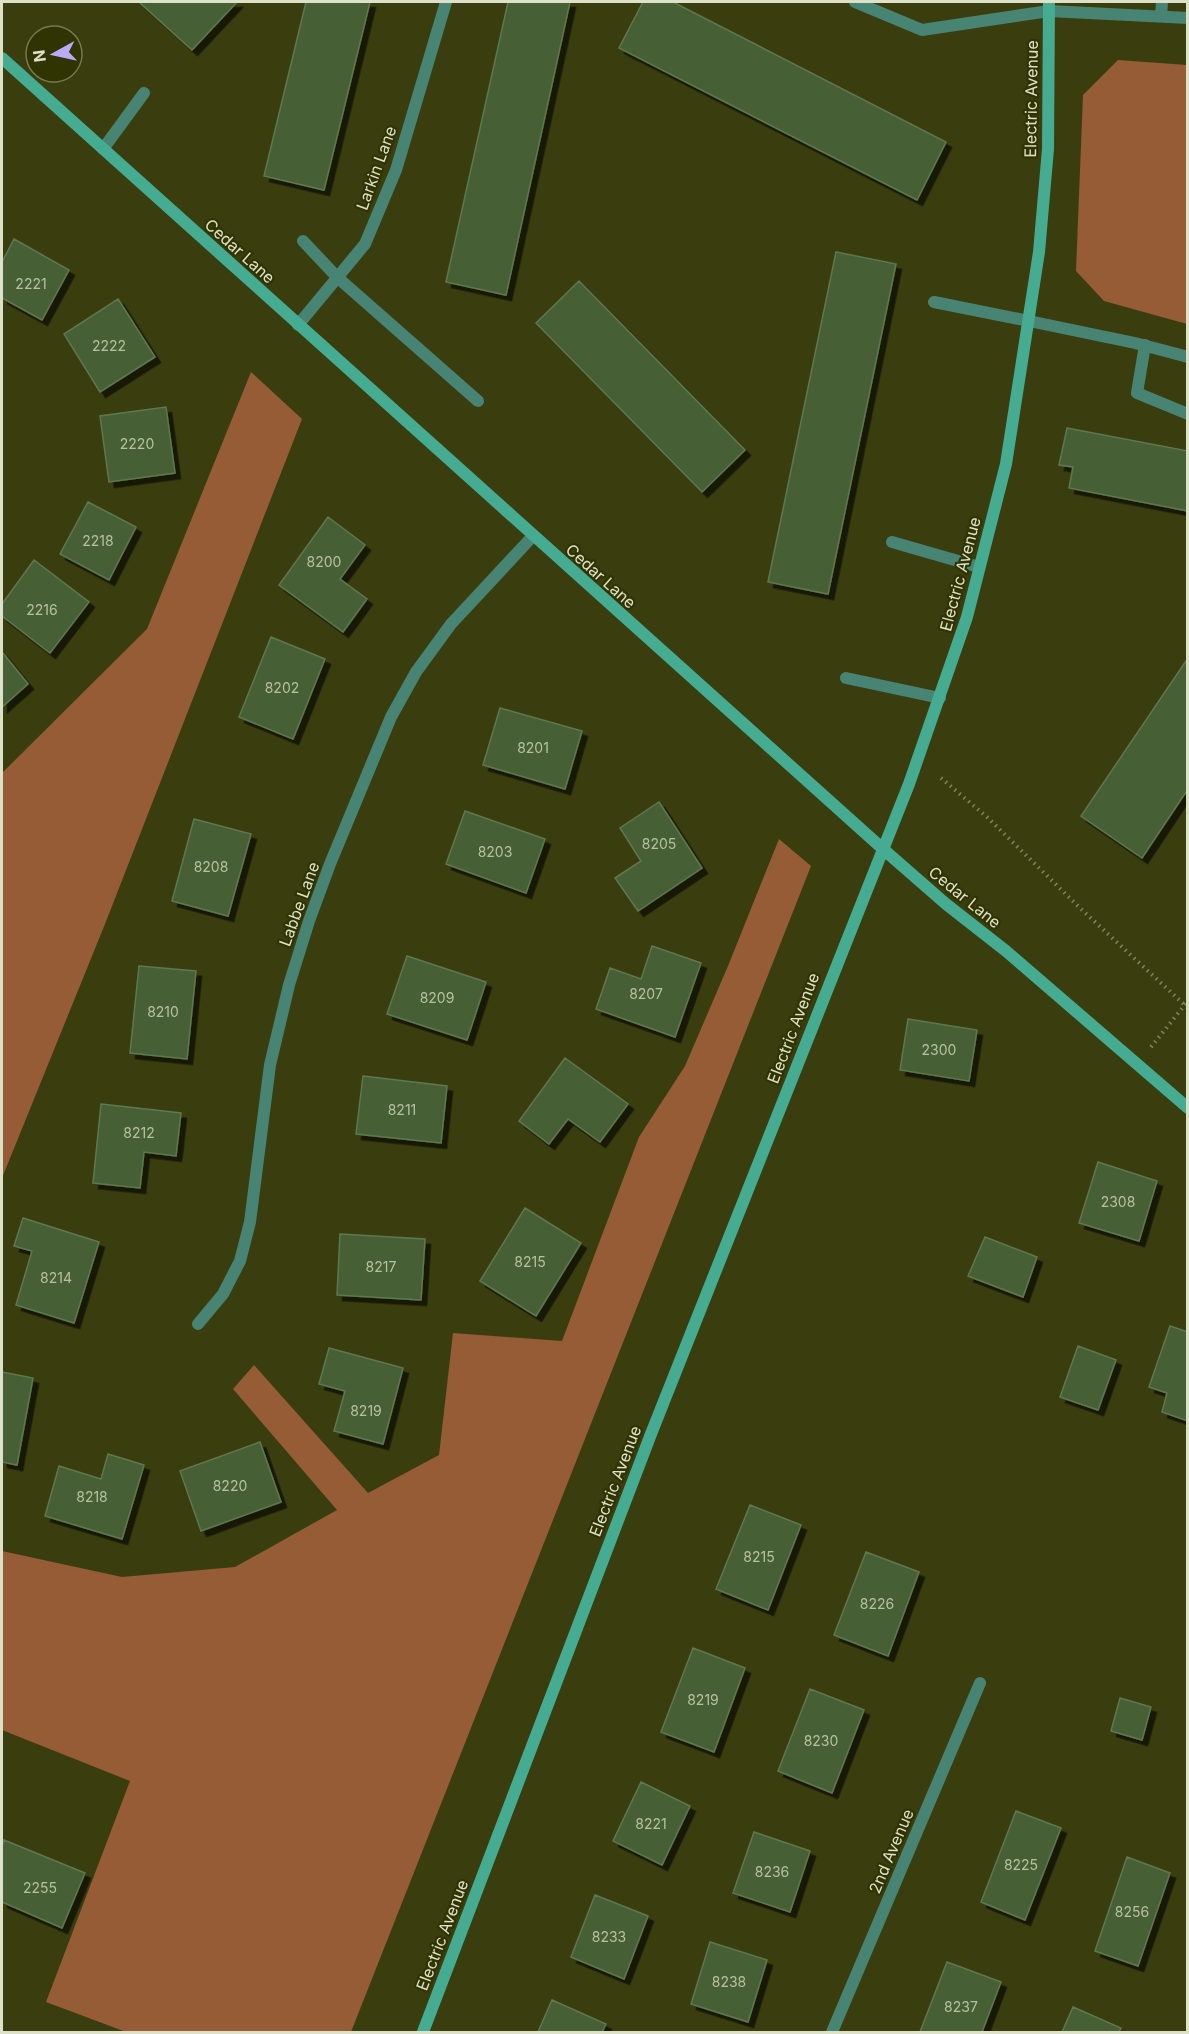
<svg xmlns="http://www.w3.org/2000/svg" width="1189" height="2034" font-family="Inter,sans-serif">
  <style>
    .forest { fill: #955c35 }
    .building { fill: #465e36; stroke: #5f784f; stroke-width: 1.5; filter: url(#shadow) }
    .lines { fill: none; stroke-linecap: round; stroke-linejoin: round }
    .path { stroke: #81855e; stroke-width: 4; stroke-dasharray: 1.5 4.5; stroke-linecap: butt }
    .lane { stroke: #488473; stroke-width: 12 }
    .street { stroke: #488473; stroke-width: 12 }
    .secondary { stroke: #45ac92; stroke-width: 12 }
    .labels { text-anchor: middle; stroke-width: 4.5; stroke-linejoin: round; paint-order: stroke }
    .number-label { font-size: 14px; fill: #b7c0a3 }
    .street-label { font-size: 16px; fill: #dde1c7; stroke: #303402 }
  </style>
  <defs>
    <filter id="shadow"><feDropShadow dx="5.5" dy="5.5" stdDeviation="0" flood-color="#0009"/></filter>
  </defs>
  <rect width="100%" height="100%" fill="#3a3e0e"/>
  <!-- forest -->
  <path class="forest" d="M 1118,60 L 1187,65 L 1187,324 L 1104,301 L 1076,271 L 1083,95 Z
    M 251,372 L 302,419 L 105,924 L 2,1178 L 2,773 L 147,629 Z
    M 779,839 L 811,866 L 351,2032 L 126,2032 L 46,2002 L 130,1781 L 2,1730 L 2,1551 L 122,1577 L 235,1567 L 337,1510 L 233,1389 L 254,1365 L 368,1493 L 439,1455 L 453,1333 L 562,1341 L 639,1137 L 685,1066 L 728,966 Z"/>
  <!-- building -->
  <path class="building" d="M 139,2 L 237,2 L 192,50 Z
    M 306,2 L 370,2 L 324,190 L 264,176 Z
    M 508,2 L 570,2 L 506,295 L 446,282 Z
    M 643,2 L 673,2 L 946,142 L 917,200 L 619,48 Z
    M 14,239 L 69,270 L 42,320 L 2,298 L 2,262 Z
    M 836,252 L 896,264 L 828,594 L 768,582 Z
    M 579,281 L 745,450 L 702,492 L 536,323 Z
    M 118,299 L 155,357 L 100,392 L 64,334 Z
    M 166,407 L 175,473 L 109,482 L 100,416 Z
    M 1067,428 L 1188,451 L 1188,511 L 1069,488 L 1073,467 L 1059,465 Z
    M 88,502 L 136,527 L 109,580 L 60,554 Z
    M 328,517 L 365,545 L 340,579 L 367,599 L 343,632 L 279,585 Z
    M 34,560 L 89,602 L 50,653 L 2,616 L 2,604 Z
    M 271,637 L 325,659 L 293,739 L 239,717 Z
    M 2,652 L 28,684 L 2,707 Z
    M 1188,658 L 1188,789 L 1142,858 L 1081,816 Z
    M 500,708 L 582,731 L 565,789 L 483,765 Z
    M 659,802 L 702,868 L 638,911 L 615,878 L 641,861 L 620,828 Z
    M 465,811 L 545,839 L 526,893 L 446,864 Z
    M 194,819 L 251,834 L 228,916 L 172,901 Z
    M 652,946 L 701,963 L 675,1037 L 596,1009 L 610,968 L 641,979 Z
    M 407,956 L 486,982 L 467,1040 L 387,1014 Z
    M 139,966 L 196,971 L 187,1059 L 130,1053 Z
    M 908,1019 L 977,1030 L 969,1081 L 900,1070 Z
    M 565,1058 L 628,1104 L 600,1142 L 568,1119 L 549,1144 L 519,1121 Z
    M 363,1076 L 447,1086 L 441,1143 L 356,1134 Z
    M 101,1104 L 181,1113 L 176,1156 L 144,1152 L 140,1188 L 93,1183 Z
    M 1098,1162 L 1157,1181 L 1139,1241 L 1079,1223 Z
    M 525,1208 L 581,1243 L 536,1316 L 480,1281 Z
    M 23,1218 L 99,1242 L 74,1323 L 16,1305 L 32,1251 L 14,1246 Z
    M 340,1234 L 425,1239 L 421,1300 L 337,1295 Z
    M 985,1237 L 1037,1257 L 1023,1297 L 968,1276 Z
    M 1170,1326 L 1188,1332 L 1188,1421 L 1162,1412 L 1167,1393 L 1149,1387 Z
    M 1078,1346 L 1116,1360 L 1098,1410 L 1060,1397 Z
    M 329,1348 L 403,1368 L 383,1444 L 334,1431 L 345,1391 L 319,1384 Z
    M 2,1372 L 33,1378 L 17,1465 L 2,1462 Z
    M 260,1442 L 281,1502 L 201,1531 L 180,1471 Z
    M 108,1454 L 144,1465 L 122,1539 L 45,1516 L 59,1466 L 101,1479 Z
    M 750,1505 L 801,1525 L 768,1610 L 716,1589 Z
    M 866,1552 L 919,1572 L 888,1656 L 834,1635 Z
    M 693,1648 L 745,1668 L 714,1752 L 661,1732 Z
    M 810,1689 L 864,1710 L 832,1793 L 778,1771 Z
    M 1120,1698 L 1151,1707 L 1142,1740 L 1111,1731 Z
    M 641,1782 L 690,1806 L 662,1865 L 613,1841 Z
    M 1016,1811 L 1061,1828 L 1025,1920 L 981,1902 Z
    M 754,1832 L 810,1851 L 790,1912 L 733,1893 Z
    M 4,1840 L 85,1873 L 62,1928 L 2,1902 L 2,1846 Z
    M 1127,1857 L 1170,1873 L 1138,1966 L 1095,1951 Z
    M 595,1895 L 648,1916 L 624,1979 L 571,1957 Z
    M 710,1942 L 767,1960 L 748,2022 L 691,2004 Z
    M 947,1962 L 1001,1982 L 982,2032 L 920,2032 Z
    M 552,2000 L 606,2024 L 602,2032 L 538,2032 Z
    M 1073,2007 L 1121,2028 L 1119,2032 L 1062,2032 Z"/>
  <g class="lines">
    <!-- path -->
    <path class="path" d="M 941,778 L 987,817 L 1081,909 L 1188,1008
      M 1151,1047 L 1188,1001"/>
    <!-- lane -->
    <path class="lane" d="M 1161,16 L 1162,2
      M 103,149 L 144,93
      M 303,241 L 337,277 L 478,401
      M 934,302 L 1029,321
      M 1145,345 L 1137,393 L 1188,414
      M 892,542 L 979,567
      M 846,678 L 940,698"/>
    <!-- street -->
    <path class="street" d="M 855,2 L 922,30 L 1049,11 L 1188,18
      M 1029,321 L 1135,343 L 1188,357
      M 298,325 L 365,244 L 396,170 L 446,2
      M 198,1324 L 223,1294 L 240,1261 L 250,1222 L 270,1065 L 289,985 L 309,921 L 330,864 L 391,717 L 416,672 L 451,624 L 532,537
      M 832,2032 L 980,1683"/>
    <!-- secondary -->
    <path class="secondary" d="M 2,58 L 883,849 L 946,904 L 1006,951 L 1188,1108
      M 423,2032 L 651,1434 L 909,784 L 967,617 L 1006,464 L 1039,252 L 1048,149 L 1049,2"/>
  </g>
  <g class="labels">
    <!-- number labels -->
    <g class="number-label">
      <text x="31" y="289">2221</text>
      <text x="109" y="351">2222</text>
      <text x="137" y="449">2220</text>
      <text x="98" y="546">2218</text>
      <text x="324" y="567">8200</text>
      <text x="42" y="615">2216</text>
      <text x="282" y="693">8202</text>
      <text x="533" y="753">8201</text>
      <text x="659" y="849">8205</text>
      <text x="495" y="857">8203</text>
      <text x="211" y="872">8208</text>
      <text x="646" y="999">8207</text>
      <text x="437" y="1003">8209</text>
      <text x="163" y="1017">8210</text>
      <text x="939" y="1055">2300</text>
      <text x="402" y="1115">8211</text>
      <text x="139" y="1138">8212</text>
      <text x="1118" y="1207">2308</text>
      <text x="530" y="1267">8215</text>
      <text x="381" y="1272">8217</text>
      <text x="56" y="1283">8214</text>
      <text x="366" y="1416">8219</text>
      <text x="230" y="1491">8220</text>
      <text x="92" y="1502">8218</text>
      <text x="759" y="1562">8215</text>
      <text x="877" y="1609">8226</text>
      <text x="703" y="1705">8219</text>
      <text x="821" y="1746">8230</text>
      <text x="651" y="1829">8221</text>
      <text x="1021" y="1870">8225</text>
      <text x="772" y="1877">8236</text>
      <text x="40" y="1893">2255</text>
      <text x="1132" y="1917">8256</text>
      <text x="609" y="1942">8233</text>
      <text x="729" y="1987">8238</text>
      <text x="961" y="2012">8237</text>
    </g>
    <!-- street labels -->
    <g class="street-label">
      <text transform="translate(1031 99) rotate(-89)" y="6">Electric Avenue</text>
      <text transform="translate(376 168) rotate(-70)" y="6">Larkin Lane</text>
      <text transform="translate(240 251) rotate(42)" y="6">Cedar Lane</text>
      <text transform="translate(960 574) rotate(-75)" y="6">Electric Avenue</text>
      <text transform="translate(601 576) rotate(42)" y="6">Cedar Lane</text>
      <text transform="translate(965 897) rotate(39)" y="6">Cedar Lane</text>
      <text transform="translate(299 904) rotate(-70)" y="6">Labbe Lane</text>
      <text transform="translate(793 1028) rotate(-69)" y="6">Electric Avenue</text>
      <text transform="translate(615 1481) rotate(-69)" y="6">Electric Avenue</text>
      <text transform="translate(891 1851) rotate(-67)" y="6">2nd Avenue</text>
      <text transform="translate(442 1935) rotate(-69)" y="6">Electric Avenue</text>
    </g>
  </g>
  <!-- border -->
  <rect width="1189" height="2034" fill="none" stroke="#dde1c7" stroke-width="6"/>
  <!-- north arrow -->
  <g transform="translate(54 54) rotate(262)"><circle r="28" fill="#303402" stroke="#757951" stroke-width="1.5"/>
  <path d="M0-4.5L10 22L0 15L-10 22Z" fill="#bbaaf6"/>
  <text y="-9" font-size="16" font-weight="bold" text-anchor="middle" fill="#dde1c7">N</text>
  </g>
</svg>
